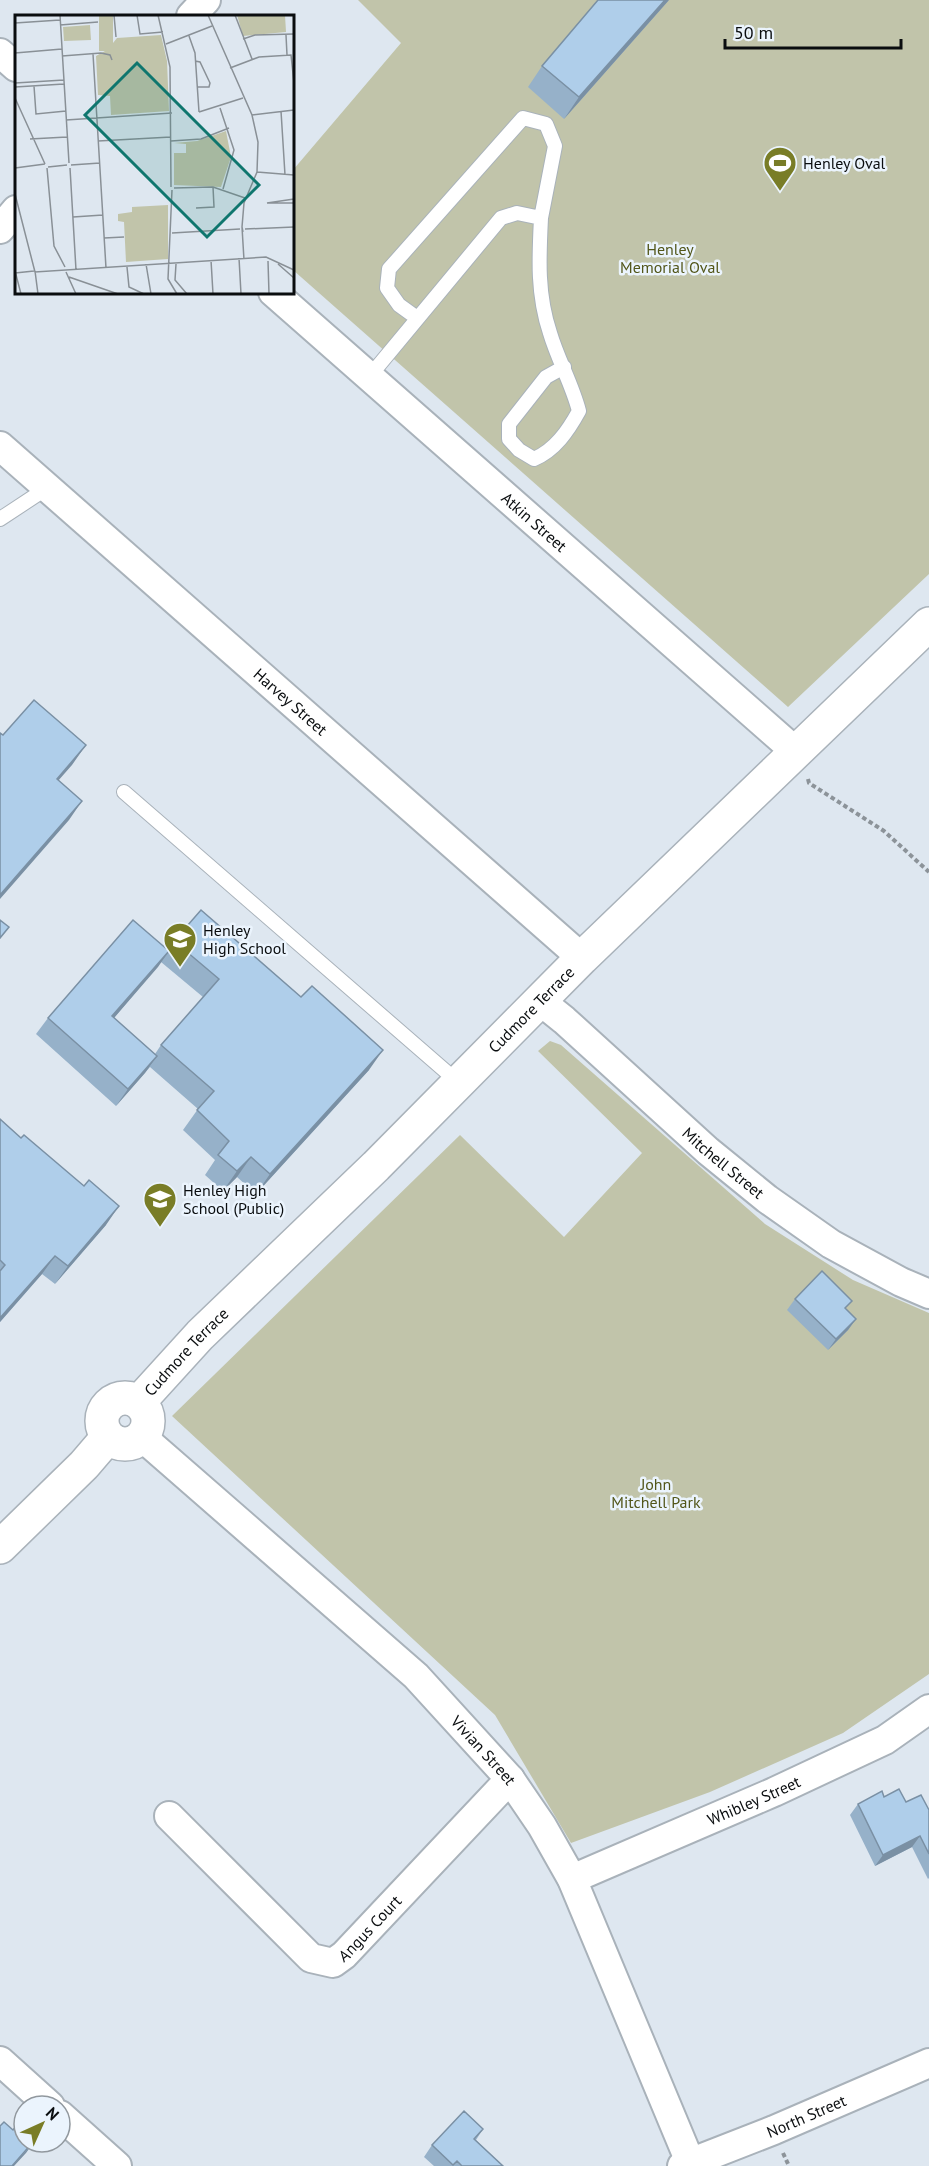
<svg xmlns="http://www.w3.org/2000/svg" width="929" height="2166" font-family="'PT Sans',sans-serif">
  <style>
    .green { fill: #c1c4aa }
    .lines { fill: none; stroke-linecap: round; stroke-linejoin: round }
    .service-casing { stroke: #a9b2ba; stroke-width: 16 }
    .minor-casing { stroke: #a9b2ba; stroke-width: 32 }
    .tertiary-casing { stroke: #a9b2ba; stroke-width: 36 }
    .path { stroke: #8c9399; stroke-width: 4; stroke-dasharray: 4.5 3; stroke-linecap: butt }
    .service { stroke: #fff; stroke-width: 14 }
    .minor { stroke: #fff; stroke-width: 28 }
    .tertiary { stroke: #fff; stroke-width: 33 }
    .wall { fill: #96b1c9; fill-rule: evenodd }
    .shaded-wall { fill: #7a90a4 }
    .building { fill: #afceea; stroke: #7a90a4; stroke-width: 1.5 }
    .labels { text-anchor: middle; stroke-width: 5; stroke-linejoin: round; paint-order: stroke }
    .poi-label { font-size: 16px; fill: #0a0d0f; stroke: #ebf4fd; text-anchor: start }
    .park-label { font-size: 16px; fill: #525619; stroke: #ebf4fd }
    .street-label { font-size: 16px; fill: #0a0d0f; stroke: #ebf4fd }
    .inset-road { fill: none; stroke: #899096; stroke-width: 1.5 }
    .view { fill: #0f766e; fill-opacity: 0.15; stroke: #0f766e; stroke-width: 3 }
    .inset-edge { fill: none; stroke: #0a0d0f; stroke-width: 3 }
  </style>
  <rect width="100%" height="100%" fill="#dee7f0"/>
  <!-- green -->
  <path class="green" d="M 358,0 L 929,0 L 929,574 L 788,707 L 293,270 L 293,170 L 401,43 Z
    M 550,1041 L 561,1045 L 765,1224 L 853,1280 L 929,1313 L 929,1674 L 843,1733 L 710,1792 L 571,1843 L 495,1715 L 172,1416 L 460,1135 L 564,1237 L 642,1153 L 538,1051 Z"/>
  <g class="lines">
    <!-- service casing -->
    <g class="service-casing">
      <path id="service" d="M 417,318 L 399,305 L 387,288 L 389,269 L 523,118 L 546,124 L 555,146 L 541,218
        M 369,377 L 501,218 L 517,213 L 541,218 C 539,258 537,294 550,333 C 558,360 572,384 579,411 C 568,431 555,450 534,459 L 519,450 L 509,439 L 509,424 L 546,377 L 564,367
        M 0,519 L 47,488
        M 124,792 L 458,1082"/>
    </g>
    <!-- minor casing -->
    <g class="minor-casing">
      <g id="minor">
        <path d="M 191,16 L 206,0"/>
        <path d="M 0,53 L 16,67"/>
        <path d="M 0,229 L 16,210"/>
        <path id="s1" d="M 273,292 L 795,751"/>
        <path id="s2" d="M 0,446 L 582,958"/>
        <path id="s3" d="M 539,1000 L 564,1020 L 708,1151 L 767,1199 L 831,1244 L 901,1282 L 929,1294"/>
        <path id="s4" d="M 142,1437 L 416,1676 L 510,1779 L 542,1826 L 572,1879 L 690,2162"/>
        <path id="s5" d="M 169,1816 L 311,1958 L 333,1963 L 344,1955 L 510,1779"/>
        <path id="s6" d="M 572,1879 L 774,1792 L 885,1740 L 929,1709"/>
        <path d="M 0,2061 L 50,2106"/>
        <path d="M 60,2115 L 117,2166"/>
        <path id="s7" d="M 682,2166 L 774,2130 L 929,2063"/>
      </g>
    </g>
    <!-- tertiary casing -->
    <g class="tertiary-casing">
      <g id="tertiary">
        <circle cx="125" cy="1421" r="23"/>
        <path id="s8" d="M 139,1402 L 200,1335 L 376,1166 L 582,958 L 929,624"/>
        <path d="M 0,1547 L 84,1465 L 108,1437"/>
      </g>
    </g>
    <!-- path -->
    <path class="path" d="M 808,779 L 809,783 L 884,831 L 929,872
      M 783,2153 L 789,2166"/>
    <!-- service -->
    <use href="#service" class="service"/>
    <!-- minor -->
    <use href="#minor" class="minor"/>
    <!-- tertiary -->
    <use href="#tertiary" class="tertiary"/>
  </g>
  <!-- wall -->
  <path class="wall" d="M 669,0 L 564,119 L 528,87 L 542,66 Z
    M 174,941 L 369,1070 L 256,1194 L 237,1177 L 223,1191 L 205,1175 L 215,1160 L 183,1130 L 198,1109 L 150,1067 L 116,1106 L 36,1034 L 48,1018 L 168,950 ZM 161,962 L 203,997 L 161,1045 L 155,1054 L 114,1018 Z
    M 0,1119 L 106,1225 L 55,1284 L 42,1274 L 0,1322 Z
    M 795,1299 L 846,1310 L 856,1319 L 848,1330 L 828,1350 L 787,1310 Z
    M 884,1797 L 929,1810 L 929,1878 L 928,1879 L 912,1847 L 875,1866 L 850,1815 L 858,1804 Z
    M 483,2129 L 476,2140 L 503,2166 L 434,2166 L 424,2157 L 432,2145 Z"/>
  <!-- shaded-wall -->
  <path class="shaded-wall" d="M 665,0 L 669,0 L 564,119 L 579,97 Z
    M 86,745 L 72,765 L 43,798 L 57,779 Z
    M 82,801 L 69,820 L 0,899 L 0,895 Z
    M 169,951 L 158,967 L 101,1033 L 112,1016 Z
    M 383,1050 L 369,1070 L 256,1194 L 270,1174 Z
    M 157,1056 L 145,1073 L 116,1106 L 128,1089 Z
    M 251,1157 L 237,1177 L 223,1191 L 237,1171 Z
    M 119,1206 L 106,1225 L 55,1284 L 68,1266 Z
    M 55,1256 L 42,1274 L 0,1322 L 0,1318 Z
    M 856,1319 L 848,1330 L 828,1350 L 836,1339 Z
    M 920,1836 L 912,1847 L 875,1866 L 883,1855 Z
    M 34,2142 L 26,2153 L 14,2166 L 12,2166 Z"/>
  <!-- building -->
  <path class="building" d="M 598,0 L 665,0 L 579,97 L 542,66 Z
    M 34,700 L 86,745 L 57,779 L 82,801 L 0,895 L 0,733 L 3,735 Z
    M 201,910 L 301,997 L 312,986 L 383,1050 L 270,1174 L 251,1157 L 237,1171 L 218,1155 L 229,1141 L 197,1110 L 214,1091 L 161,1045 L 219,979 L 174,941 Z
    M 0,920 L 9,927 L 0,938 Z
    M 133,920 L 169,951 L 112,1016 L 157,1056 L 128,1089 L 48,1018 Z
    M 0,1119 L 21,1138 L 24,1135 L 84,1186 L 89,1180 L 119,1206 L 68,1266 L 55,1256 L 0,1318 L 0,1271 L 5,1265 L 0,1260 Z
    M 822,1271 L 852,1301 L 845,1308 L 856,1319 L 836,1339 L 795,1299 Z
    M 899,1789 L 906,1802 L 921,1795 L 929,1810 L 929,1854 L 920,1836 L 883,1855 L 858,1804 L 882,1791 L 884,1797 Z
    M 464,2111 L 483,2129 L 474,2139 L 503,2166 L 462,2166 L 457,2161 L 453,2165 L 432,2145 Z
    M 4,2122 L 13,2130 L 17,2125 L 24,2132 L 24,2142 L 33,2142 L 12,2166 L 0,2166 L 0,2126 Z"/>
  <!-- icons -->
  <defs>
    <g id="stadium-pin" transform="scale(1.725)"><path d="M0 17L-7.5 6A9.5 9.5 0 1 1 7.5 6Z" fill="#797d27" stroke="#ebf4fd"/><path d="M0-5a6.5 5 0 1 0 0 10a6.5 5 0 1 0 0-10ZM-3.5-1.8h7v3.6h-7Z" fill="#fff"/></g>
    <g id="school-pin" transform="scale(1.725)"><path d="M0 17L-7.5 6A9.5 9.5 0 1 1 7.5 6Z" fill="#797d27" stroke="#ebf4fd"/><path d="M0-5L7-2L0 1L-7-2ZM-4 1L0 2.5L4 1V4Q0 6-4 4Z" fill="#fff"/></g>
  </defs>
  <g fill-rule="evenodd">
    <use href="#stadium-pin" x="780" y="163"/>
    <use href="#school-pin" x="180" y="939"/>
    <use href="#school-pin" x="160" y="1199"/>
  </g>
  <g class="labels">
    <!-- poi labels -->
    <g class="poi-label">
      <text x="803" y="169">Henley Oval</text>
      <text x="203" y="936">Henley<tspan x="203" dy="18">High School</tspan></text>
      <text x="183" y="1196">Henley High<tspan x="183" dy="18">School (Public)</tspan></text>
    </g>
    <!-- park labels -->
    <g class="park-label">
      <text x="670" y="255">Henley<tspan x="670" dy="18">Memorial Oval</tspan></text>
      <text x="656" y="1490">John<tspan x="656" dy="18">Mitchell Park</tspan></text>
    </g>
    <!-- street labels -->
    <g class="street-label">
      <text dy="6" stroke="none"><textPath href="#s1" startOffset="348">Atkin Street</textPath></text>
      <text dy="6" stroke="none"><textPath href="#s2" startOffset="387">Harvey Street</textPath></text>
      <text dy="6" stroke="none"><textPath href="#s8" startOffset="555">Cudmore Terrace</textPath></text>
      <text dy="6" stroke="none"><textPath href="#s3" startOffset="246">Mitchell Street</textPath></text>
      <text dy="6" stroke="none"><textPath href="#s8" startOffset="69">Cudmore Terrace</textPath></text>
      <text dy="6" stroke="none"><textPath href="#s4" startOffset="464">Vivian Street</textPath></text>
      <text dy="6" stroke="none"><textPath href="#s6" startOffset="198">Whibley Street</textPath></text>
      <text dy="6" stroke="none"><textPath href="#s5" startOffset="274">Angus Court</textPath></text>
      <text dy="6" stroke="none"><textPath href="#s7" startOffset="134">North Street</textPath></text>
    </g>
  </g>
  <!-- overview -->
  <g transform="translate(15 15)">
    <rect width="279" height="279" fill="#dee7f0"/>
    <path d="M 84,0 L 98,0 L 98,28 L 102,23 L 146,20 L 152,46 L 154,96 L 96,100 L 95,81 L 83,80 L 81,41 L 90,36 L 84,36 ZM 222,0 L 270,0 L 271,17 L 228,21 ZM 75,10 L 76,25 L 49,26 L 48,12 ZM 211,116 L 216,142 L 206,172 L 159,170 L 159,138 L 171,138 L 171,129 L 159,128 L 182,126 ZM 153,190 L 153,244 L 111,247 L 109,207 L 103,206 L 103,199 L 117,197 L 117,192 Z" fill="#c1c4aa"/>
    <path class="inset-road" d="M 45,0 L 54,148M 99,0 L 101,22M 122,0 L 125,19 L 148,17M 143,0 L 155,52 L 156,172M 193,0 L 237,100 L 243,127 L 242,157 L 229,188 L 227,212M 220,0 L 237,44M 0,8 L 45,5M 45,10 L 83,7M 271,20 L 272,40M 174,21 L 180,38 L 184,97M 228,24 L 240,20 L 279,19M 151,29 L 197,11M 0,38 L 47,34M 78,39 L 91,253M 47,41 L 86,38 L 95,40 L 97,45M 180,46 L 185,47 L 195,68 L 194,72 L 182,72M 215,53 L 244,42 L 276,40 L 279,68M 0,68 L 49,65M 19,71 L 21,99 L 51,96M 0,72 L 49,69M 0,83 L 30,149M 205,93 L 219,135 L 208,174M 266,96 L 270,160M 184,97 L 228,83M 237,100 L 279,95M 51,105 L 157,98M 15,124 L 52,122M 83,126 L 156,122M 156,126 L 186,124 L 214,113M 56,150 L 85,148M 33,152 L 52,150M 0,153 L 30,149M 32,153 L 39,231 L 50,252M 55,153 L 61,255M 242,157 L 279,160M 159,173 L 198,172 L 230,183M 157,175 L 153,264 L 162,279M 0,179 L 20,257 L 251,242 L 279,255M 279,184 L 252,188 L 279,188M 181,193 L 199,192 L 198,172M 58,202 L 88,200M 230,214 L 279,212M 228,217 L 227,212 L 229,245M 157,218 L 225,214M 89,223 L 109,222M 224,243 L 226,279M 196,245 L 198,279M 253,246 L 254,279M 131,249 L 136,279M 161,249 L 160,265 L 172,279M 263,249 L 279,263M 112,252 L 114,272 L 129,279M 0,256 L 6,279M 20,256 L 23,279M 51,257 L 61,279M 0,258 L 19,256M 54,262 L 103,279"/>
    <path class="view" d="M 122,48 L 244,170 L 192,222 L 70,100 Z"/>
    <rect width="279" height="279" class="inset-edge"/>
  </g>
  <!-- north arrow -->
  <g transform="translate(42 2124) rotate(45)"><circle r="28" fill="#ebf4fd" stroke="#91989e" stroke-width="1.5"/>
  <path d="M0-4.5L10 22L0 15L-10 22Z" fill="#797d27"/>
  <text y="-9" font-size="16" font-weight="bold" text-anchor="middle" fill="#0a0d0f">N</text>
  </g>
  <!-- scale -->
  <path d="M725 39v9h176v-9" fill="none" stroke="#0a0d0f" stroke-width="3"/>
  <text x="734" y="39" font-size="18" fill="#0a0d0f" stroke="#ebf4fd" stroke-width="4.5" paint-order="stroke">50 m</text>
</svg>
